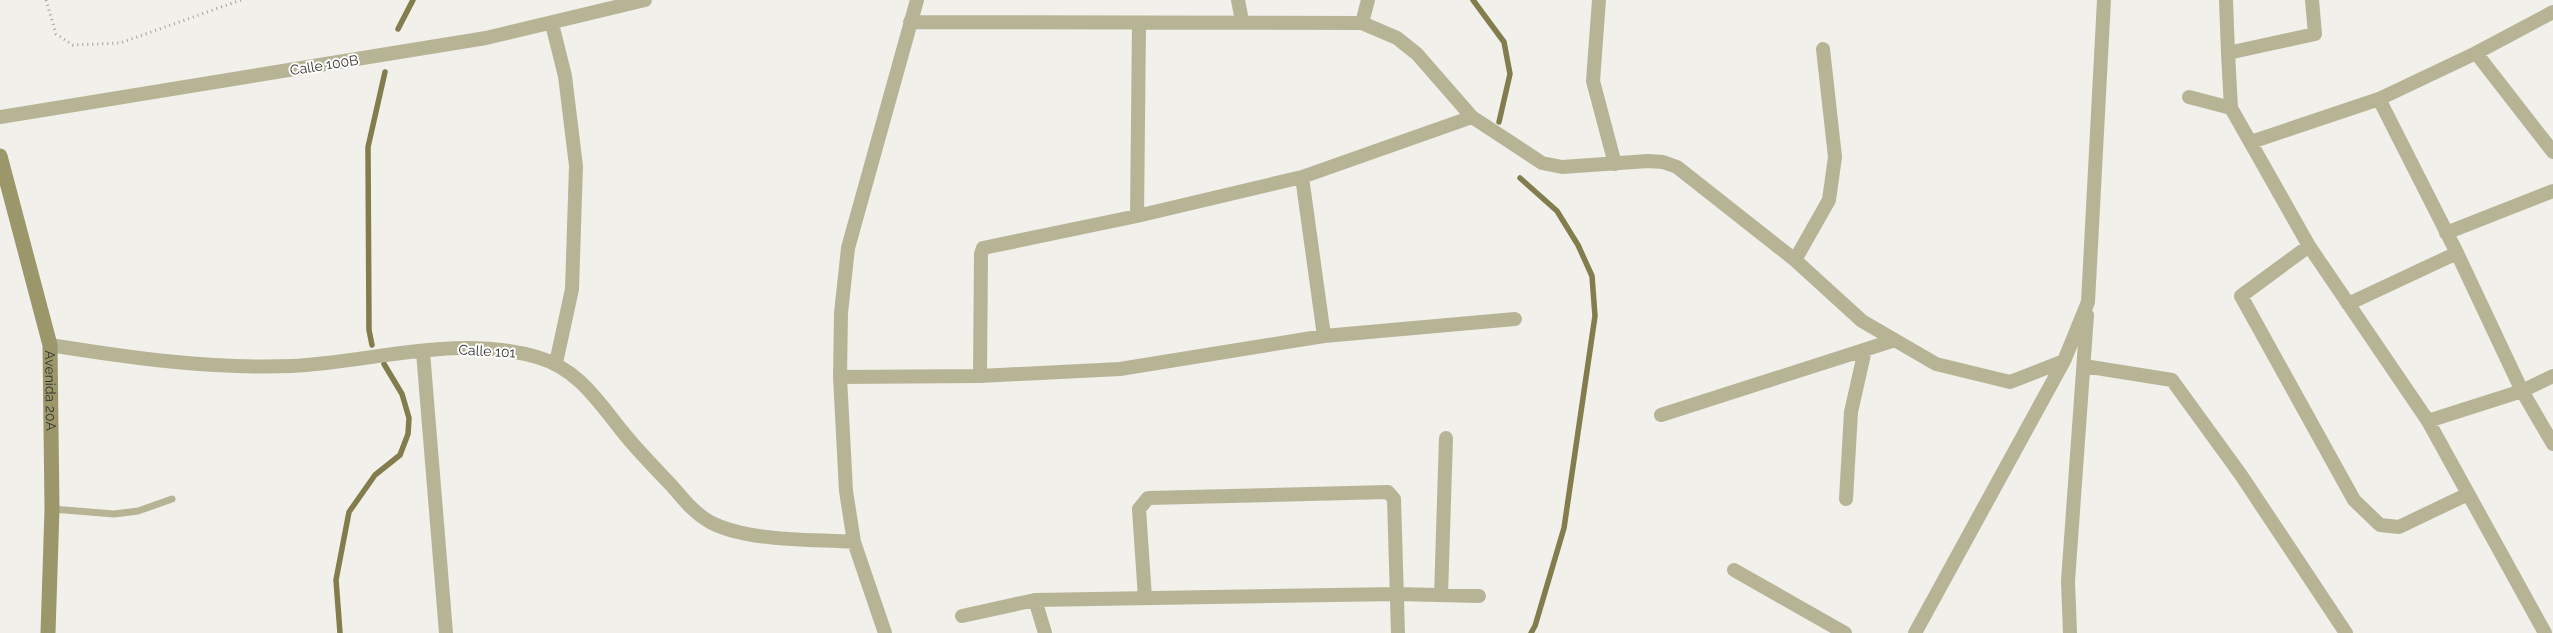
<svg xmlns="http://www.w3.org/2000/svg" width="2553" height="633" font-family="Raleway,sans-serif">
  <style>
    .lines { fill: none; stroke-linecap: round; stroke-linejoin: round }
    .stream { stroke: #837c4c; stroke-width: 5.5 }
    .path { stroke: #a2a19d; stroke-width: 3; stroke-dasharray: 1 4; stroke-linecap: butt }
    .lane { stroke: #b7b496; stroke-width: 7 }
    .street { stroke: #b7b496; stroke-width: 14 }
    .secondary { stroke: #9c976a; stroke-width: 15 }
    .labels { text-anchor: middle; stroke-width: 4; stroke-linejoin: round; paint-order: stroke }
    .street-label { font-size: 14px; fill: #343331; stroke: #fffffe }
  </style>
  <rect width="100%" height="100%" fill="#f1f0ea"/>
  <g class="lines">
    <!-- stream -->
    <path class="stream" d="M 1473,0 L 1504,42 L 1510,74 L 1499,122
      M 398,29 L 413,0
      M 1520,178 L 1557,211 L 1578,245 L 1592,276 L 1595,316 L 1564,528 L 1535,626 L 1531,633
      M 372,345 L 369,330 L 368,147 L 385,72
      M 340,633 L 336,580 L 349,512 L 375,475 L 400,455 L 408,434 L 409,418 L 402,394 L 384,364"/>
    <!-- path -->
    <path class="path" d="M 46,0 L 56,34 L 73,45 L 120,43 L 241,0"/>
    <!-- lane -->
    <path class="lane" d="M 52,509 L 114,514 L 138,511 L 172,499"/>
    <!-- street -->
    <path class="street" d="M 1238,0 L 1242,21
      M 1599,0 L 1593,81 L 1615,164
      M 2226,0 L 2228,53 L 2315,34 L 2312,0
      M 910,22 L 1362,23 L 1397,38 L 1417,54 L 1472,117 L 1542,163 L 1562,167 L 1648,161 L 1663,162 L 1677,167 L 1795,260 L 1862,321 L 1936,364 L 2010,382 L 2064,361
      M 1362,23 L 1368,0
      M 552,24 L 565,76 L 576,166 L 572,289 L 556,363
      M 2228,53 L 2231,108
      M 2476,53 L 2553,152
      M 2189,97 L 2231,108 L 2309,246 L 2428,421 L 2545,633
      M 2379,99 L 2457,253 L 2522,391 L 2553,444
      M 0,117 L 486,38 L 645,0
      M 2251,142 L 2379,99 L 2476,53 L 2553,12
      M 1302,177 L 1324,336
      M 1137,216 L 1139,23
      M 2446,233 L 2553,191
      M 2309,246 L 2241,296 L 2354,500 L 2380,525 L 2399,527 L 2468,494
      M 1795,260 L 1829,200 L 1835,157 L 1823,49
      M 2348,304 L 2457,253
      M 50,345 C 131,358 210,369 292,366 C 372,362 457,334 537,357 C 578,369 597,400 622,431 C 637,450 655,468 672,486 C 684,500 694,513 710,522 C 748,542 812,539 854,542
      M 423,352 L 446,633
      M 2084,366 L 2172,380 L 2241,475 L 2346,633
      M 980,376 L 981,254 L 983,248 L 1137,216 L 1302,177 L 1472,117
      M 840,377 L 980,376 L 1120,369 L 1324,336 L 1515,319
      M 1661,415 L 1895,340
      M 2428,421 L 2522,391 L 2553,376
      M 1846,499 L 1851,412 L 1865,350
      M 1734,570 L 1845,633
      M 1441,595 L 1446,438
      M 1145,598 L 1139,509 L 1148,498 L 1388,492 L 1394,499 L 1398,633
      M 1035,600 L 1045,633
      M 962,616 L 1035,600 L 1397,594 L 1479,596
      M 885,633 L 854,542 L 846,491 L 840,377 L 841,313 L 848,248 L 917,0
      M 1915,633 L 2064,361 L 2088,302 L 2104,0
      M 2070,633 L 2068,581 L 2087,315"/>
    <!-- secondary -->
    <path class="secondary" id="s1" d="M 0,156 L 50,345 L 52,509 L 48,633"/>
  </g>
  <g class="labels">
    <!-- street labels -->
    <g class="street-label">
      <text transform="translate(324 65) rotate(-9)" y="5">Calle 100B</text>
      <text transform="translate(487 351) rotate(3)" y="5">Calle 101</text>
      <text dy="5" stroke="none"><textPath href="#s1" startOffset="241">Avenida 20A</textPath></text>
    </g>
  </g>
</svg>
